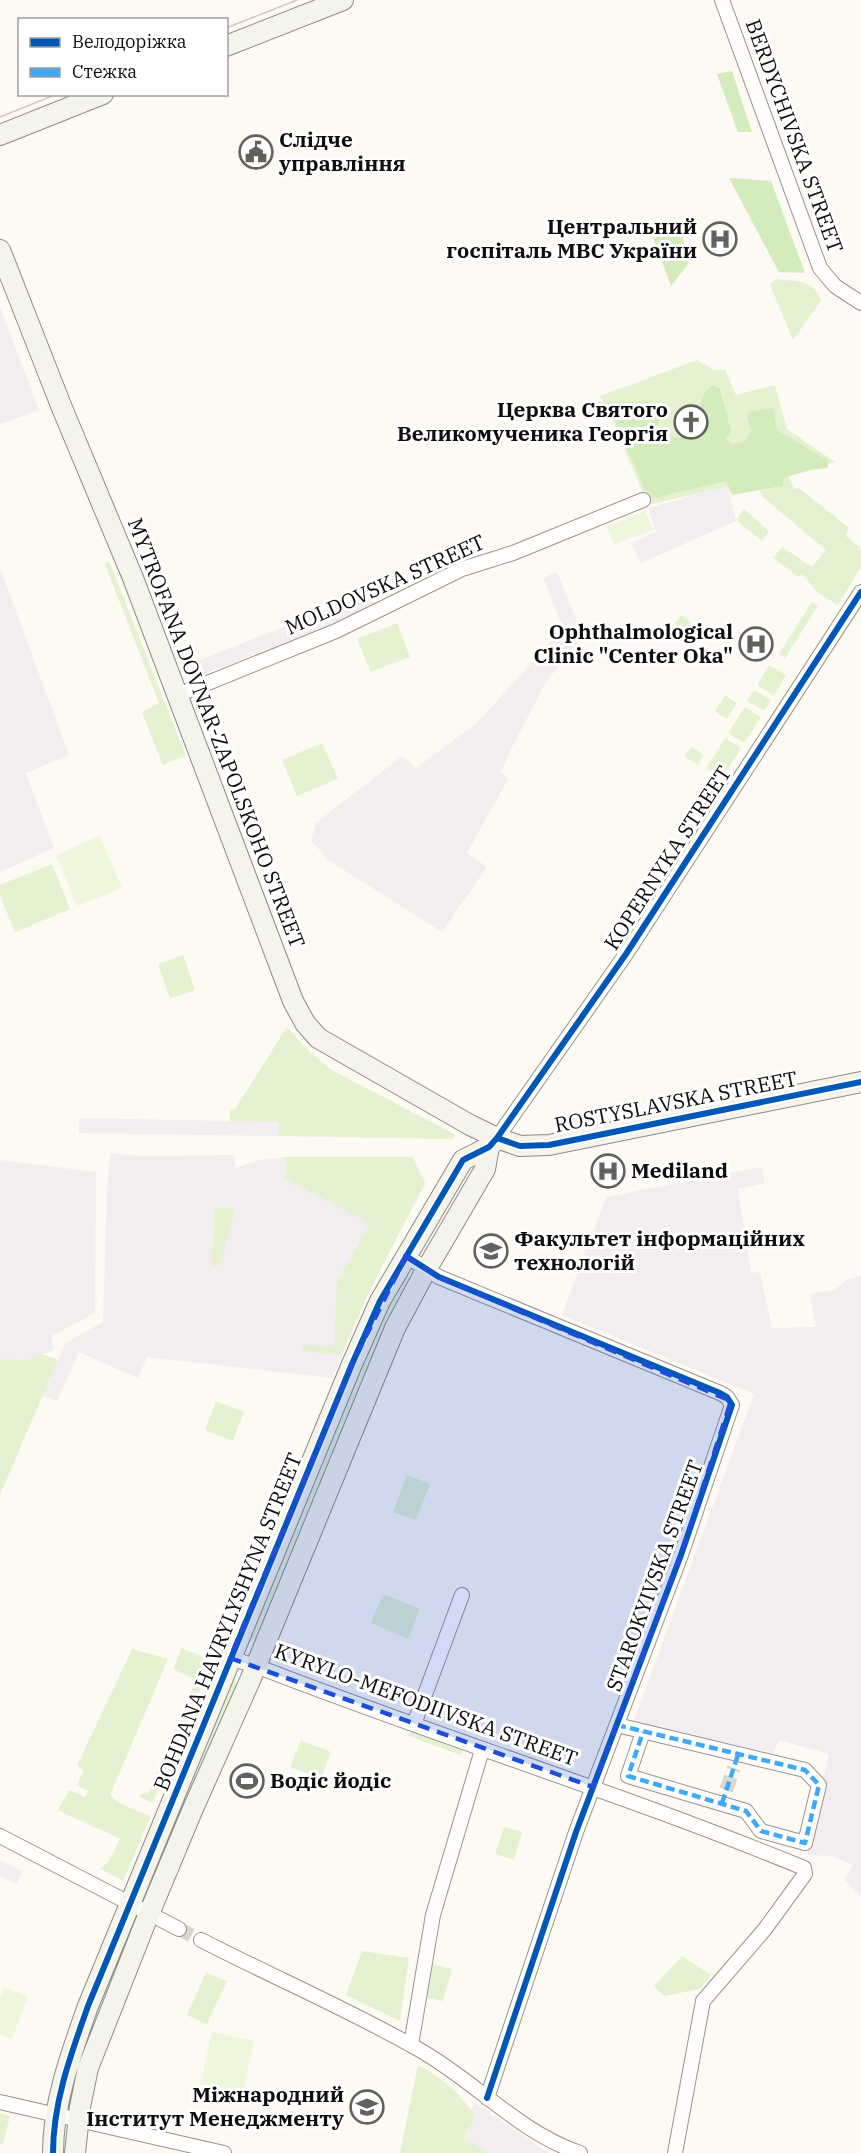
<svg xmlns="http://www.w3.org/2000/svg" width="861" height="2153" font-family="'IBM Plex Serif',serif">
  <style>
    .industrial { fill: #f3edef }
    .green { fill: #e4f2d1 }
    .forest { fill: #d4ebbe }
    .pitch { fill: #eef6db }
    .lines { fill: none; stroke-linecap: round; stroke-linejoin: round }
    .street-tunnel { stroke: #d8d7d0; stroke-width: 14; stroke-dasharray: 14 7; stroke-linecap: butt }
    .street-casing { stroke: #959491; stroke-width: 16 }
    .secondary-casing { stroke: #8c8b87; stroke-width: 22 }
    .street { stroke: #fffefd; stroke-width: 14 }
    .secondary { stroke: #f5f4ea; stroke-width: 20 }
    .tram { stroke: #d9c4c3; stroke-width: 1.5 }
    .quiet { stroke: #3fa9f5; stroke-width: 4.5; stroke-dasharray: 9 4.5; stroke-linecap: butt }
    .cycleway-casing { stroke: #fff; stroke-width: 10 }
    .cycleway { stroke: #0057b8; stroke-width: 6 }
    .marked { fill: #1d4ed8; fill-opacity: 0.2; stroke: #1d4ed8; stroke-width: 4.5; stroke-dasharray: 12 8; stroke-linejoin: round }
    .labels { text-anchor: middle; stroke-width: 6; stroke-linejoin: round; paint-order: stroke }
    .street-label { font-size: 21px; fill: #0e0e0e; stroke: #fff }
    .poi-label { font-size: 21px; font-weight: bold; fill: #0e0e0e; stroke: #fff; text-anchor: start }
  </style>
  <rect width="100%" height="100%" fill="#fcfaf2"/>
  <!-- industrial -->
  <path class="industrial" d="M 0,307 L 39,410 L 0,424 Z
    M 728,486 L 736,521 L 641,563 L 631,543 L 656,532 L 648,508 Z
    M 0,568 L 69,755 L 26,773 L 54,848 L 0,872 Z
    M 557,572 L 583,636 L 546,682 L 508,755 L 501,772 L 508,779 L 467,853 L 487,867 L 442,932 L 328,860 L 311,840 L 316,823 L 402,756 L 416,768 L 478,722 L 563,628 L 543,578 Z
    M 370,593 L 375,607 L 201,675 L 195,662 Z
    M 79,1118 L 280,1122 L 279,1136 L 79,1133 Z
    M 110,1153 L 141,1156 L 235,1155 L 235,1168 L 260,1160 L 284,1157 L 412,1157 L 425,1183 L 369,1292 L 332,1378 L 147,1357 L 138,1378 L 79,1352 L 57,1401 L 43,1396 L 65,1343 L 103,1322 L 107,1191 Z
    M 0,1160 L 96,1172 L 95,1313 L 52,1336 L 53,1350 L 28,1360 L 0,1359 Z
    M 762,1167 L 765,1183 L 738,1189 L 751,1273 L 760,1272 L 772,1328 L 816,1327 L 810,1294 L 834,1290 L 848,1279 L 861,1276 L 861,1897 L 844,1879 L 853,1865 L 832,1856 L 807,1855 L 829,1754 L 779,1740 L 773,1753 L 633,1723 L 754,1394 L 562,1315 L 606,1197 Z
    M 0,1860 L 23,1871 L 16,1884 L 0,1876 Z
    M 475,2103 L 549,2153 L 490,2153 L 464,2140 L 475,2118 L 470,2109 Z"/>
  <!-- green -->
  <path class="green" d="M 776,279 C 795,282 816,279 821,301 L 793,340 L 770,285 Z
    M 697,360 L 714,370 L 725,370 L 736,395 L 775,385 L 787,429 L 835,462 L 648,505 L 614,424 L 600,396 Z
    M 789,476 L 794,489 L 799,488 L 848,527 L 846,536 L 861,549 L 861,567 L 838,605 L 817,592 L 802,574 L 799,577 L 773,558 L 782,547 L 812,567 L 826,550 L 763,497 L 760,491 L 783,486 L 784,478 Z
    M 744,509 L 769,531 L 762,541 L 736,520 Z
    M 104,562 L 110,563 L 186,756 L 163,765 L 142,712 L 159,703 Z
    M 812,602 L 818,606 L 785,658 L 779,654 Z
    M 681,615 L 700,629 L 688,645 L 669,632 Z
    M 397,623 L 410,657 L 371,672 L 357,639 Z
    M 769,665 L 786,675 L 774,696 L 757,685 Z
    M 754,690 L 771,700 L 764,711 L 747,701 Z
    M 725,695 L 737,703 L 727,719 L 715,711 Z
    M 745,707 L 761,717 L 744,743 L 728,733 Z
    M 725,738 L 741,748 L 722,778 L 706,768 Z
    M 322,743 L 338,779 L 297,796 L 282,760 Z
    M 692,747 L 704,755 L 698,765 L 684,756 Z
    M 52,864 L 70,909 L 15,932 L 0,896 L 0,885 Z
    M 183,955 L 195,990 L 170,999 L 158,964 Z
    M 287,1027 L 310,1052 L 330,1069 L 456,1135 L 452,1139 L 279,1136 L 279,1122 L 230,1121 L 230,1109 L 235,1109 Z
    M 284,1157 L 412,1157 L 425,1183 L 369,1292 L 341,1355 L 302,1351 L 302,1345 L 334,1346 L 337,1283 L 370,1223 L 284,1178 L 286,1168 Z
    M 214,1208 L 232,1208 L 235,1210 L 222,1259 L 218,1265 L 212,1267 Z
    M 404,1275 L 410,1278 L 383,1328 L 256,1638 L 249,1642 L 247,1640 L 371,1328 Z
    M 42,1354 L 58,1360 L 0,1495 L 0,1359 L 28,1360 Z
    M 216,1401 L 244,1412 L 233,1441 L 205,1430 Z
    M 407,1475 L 430,1484 L 416,1520 L 393,1512 Z
    M 383,1594 L 420,1609 L 408,1639 L 371,1623 Z
    M 182,1648 L 212,1661 L 162,1782 L 154,1779 L 196,1680 L 173,1669 Z
    M 132,1649 L 168,1659 L 110,1795 C 119,1806 137,1810 151,1816 L 123,1881 L 100,1869 L 109,1861 L 120,1839 L 58,1810 L 69,1790 L 85,1797 L 88,1791 L 77,1785 L 84,1770 L 77,1766 Z
    M 232,1678 L 236,1681 L 236,1685 L 154,1880 L 150,1887 L 145,1887 Z
    M 410,1731 L 463,1750 L 461,1755 L 408,1736 Z
    M 301,1740 L 331,1752 L 321,1778 L 290,1767 Z
    M 151,1787 L 158,1791 L 152,1803 L 140,1797 L 141,1793 L 148,1794 Z
    M 504,1827 L 522,1832 L 514,1860 L 495,1854 Z
    M 129,1922 L 135,1925 L 75,2103 L 67,2100 L 71,2062 Z
    M 362,1951 L 409,1958 L 400,2021 L 346,1995 Z
    M 682,1956 L 711,1975 L 700,1989 L 664,1996 L 654,1986 Z
    M 433,1964 L 452,1969 L 443,2001 L 425,1997 Z
    M 206,1972 L 227,1981 L 207,2024 L 187,2015 Z
    M 418,2065 C 446,2080 454,2089 474,2113 L 475,2118 L 464,2139 L 490,2153 L 400,2153 Z
    M 0,2113 L 10,2116 L 3,2144 L 0,2143 Z"/>
  <!-- forest -->
  <path class="forest" d="M 732,71 L 752,132 L 738,132 L 717,74 Z
    M 729,178 L 771,181 L 805,273 L 779,272 Z
    M 680,222 L 688,264 L 671,286 L 652,235 Z
    M 713,385 L 720,389 L 731,431 L 726,439 L 732,444 L 743,442 L 751,431 L 747,418 L 749,412 L 773,408 L 777,430 L 827,460 L 828,468 L 810,470 L 784,478 L 783,486 L 732,495 L 726,481 L 649,499 L 611,412 L 587,419 L 584,411 L 585,402 L 654,402 L 662,415 L 654,430 L 658,439 C 673,435 688,440 703,437 C 702,417 694,398 713,385 Z"/>
  <!-- pitch -->
  <path class="pitch" d="M 645,511 L 653,530 L 614,544 L 607,526 Z
    M 100,836 L 122,888 L 77,906 L 56,855 Z
    M 4,1988 L 28,1996 L 12,2039 L 0,2035 L 0,1999 Z
    M 212,2032 L 254,2041 L 242,2095 L 200,2085 Z"/>
  <g class="lines">
    <!-- street-tunnel -->
    <path class="street-tunnel" d="M 726,1790 L 734,1768
      M 179,1929 L 201,1940"/>
    <!-- street casing -->
    <g class="street-casing">
      <path id="street" d="M 722,0 L 820,268 L 835,286 L 861,303
        M 178,695 L 336,631 L 462,569 L 513,553 L 643,500
        M 497,1138 L 626,954 L 861,592
        M 406,1256 L 439,1277 L 720,1393 L 727,1397 L 732,1405 L 681,1555 L 576,1832 L 487,2098
        M 230,1658 L 256,1666 C 438,1737 624,1794 804,1868 L 805,1874 L 765,1929 L 703,2001 L 675,2153
        M 414,1724 L 462,1595
        M 617,1725 L 805,1770 L 819,1785 L 805,1843 L 761,1831 L 746,1811 L 628,1776 L 643,1732
        M 0,1836 L 179,1929
        M 201,1940 C 273,1977 348,2009 418,2049 C 474,2080 518,2132 580,2153
        M 411,2045 L 433,1915 L 482,1750
        M 0,2102 L 224,2153"/>
    </g>
    <!-- secondary casing -->
    <g class="secondary-casing">
      <path id="secondary" d="M 226,46 L 343,0
        M 0,135 L 103,94
        M 0,250 L 62,408 L 133,578 L 293,1001 L 305,1023 L 318,1038 L 470,1125 L 497,1138 L 520,1146 L 549,1145 L 861,1082
        M 53,2153 C 53,2102 71,2054 88,2006 L 352,1364 L 380,1301 L 463,1160 L 489,1147 L 497,1138
        M 75,2153 L 80,2107 L 88,2068 L 144,1926 L 192,1811 L 251,1678 L 395,1328 L 426,1270 L 485,1169 L 489,1147"/>
    </g>
    <!-- street -->
    <use href="#street" class="street"/>
    <!-- secondary -->
    <use href="#secondary" class="secondary"/>
    <!-- tram -->
    <path class="tram" d="M 226,28 L 297,0
      M 0,117 L 57,94"/>
    <!-- quiet -->
    <path class="quiet" d="M 617,1725 L 805,1770 L 819,1785 L 805,1843 L 761,1831 L 746,1811 L 628,1776 L 643,1732
      M 722,1803 L 738,1755"/>
    <!-- cycleway casing -->
    <g class="cycleway-casing">
      <path id="cycleway" d="M 497,1138 L 520,1146 L 549,1145 L 861,1082
        M 406,1256 L 439,1277 L 720,1393 L 727,1397 L 732,1405 L 681,1555 L 576,1832 L 487,2098
        M 53,2153 C 53,2102 71,2054 88,2006 L 352,1364 L 380,1301 L 463,1160 L 489,1147 L 497,1138 L 626,954 L 861,592"/>
    </g>
    <!-- cycleway -->
    <use href="#cycleway" class="cycleway"/>
  </g>
  <!-- marked area -->
  <path class="marked" d="M 406,1256 L 439,1277 L 731,1401 L 681,1555 L 593,1787 L 230,1658 L 352,1364 Z"/>
  <!-- icons -->
  <defs>
    <g id="civic-ring" transform="scale(1.725)"><circle r="9.5" fill="#fff" stroke="#61615e" stroke-width="1.5"/><path d="M-.6-6.5H3V-4.5H.6V-3L4-1V1h2V6H-6V1h2V-1L-.6-3ZM-1.2 2.5V6h2.4V2.5Z" fill="#61615e"/></g>
    <g id="hospital-ring" transform="scale(1.725)"><circle r="9.5" fill="#fff" stroke="#61615e" stroke-width="1.5"/><path d="M-5-5h3v3.5h4V-5h3V5h-3V1.5h-4V5h-3Z" fill="#61615e"/></g>
    <g id="church-ring" transform="scale(1.725)"><circle r="9.5" fill="#fff" stroke="#61615e" stroke-width="1.5"/><path d="M-1.2-6h2.4v3.5h3.3v2.4h-3.3V6h-2.4V-.1h-3.3v-2.4h3.3Z" fill="#61615e"/></g>
    <g id="university-ring" transform="scale(1.725)"><circle r="9.5" fill="#fff" stroke="#61615e" stroke-width="1.5"/><path d="M0-5L7-2L0 1L-7-2ZM-4 1L0 2.5L4 1V4Q0 6-4 4Z" fill="#61615e"/></g>
    <g id="stadium-ring" transform="scale(1.725)"><circle r="9.5" fill="#fff" stroke="#61615e" stroke-width="1.5"/><path d="M0-5a6.5 5 0 1 0 0 10a6.5 5 0 1 0 0-10ZM-3.5-1.8h7v3.6h-7Z" fill="#61615e"/></g>
  </defs>
  <g fill-rule="evenodd">
    <use href="#civic-ring" x="256" y="152"/>
    <use href="#hospital-ring" x="720" y="239"/>
    <use href="#church-ring" x="691" y="422"/>
    <use href="#hospital-ring" x="756" y="644"/>
    <use href="#hospital-ring" x="608" y="1171"/>
    <use href="#university-ring" x="491" y="1251"/>
    <use href="#stadium-ring" x="247" y="1781"/>
    <use href="#university-ring" x="367" y="2107"/>
  </g>
  <g class="labels">
    <!-- street labels -->
    <g class="street-label">
      <text transform="translate(794 136) rotate(70)" y="7">BERDYCHIVSKA STREET</text>
      <text transform="translate(385 585) rotate(-24)" y="7">MOLDOVSKA STREET</text>
      <text transform="translate(216 733) rotate(69)" y="7">MYTROFANA DOVNAR-ZAPOLSKOHO STREET</text>
      <text transform="translate(668 858) rotate(-57)" y="7">KOPERNYKA STREET</text>
      <text transform="translate(676 1102) rotate(-11)" y="7">ROSTYSLAVSKA STREET</text>
      <text transform="translate(655 1576) rotate(-70)" y="7">STAROKYIVSKA STREET</text>
      <text transform="translate(228 1622) rotate(-68)" y="7">BOHDANA HAVRYLYSHYNA STREET</text>
      <text transform="translate(426 1705) rotate(20)" y="7">KYRYLO-MEFODIIVSKA STREET</text>
    </g>
    <!-- poi labels -->
    <g class="poi-label">
      <text x="279" y="147">Слідче<tspan x="279" dy="24">управління</tspan></text>
      <text x="697" y="234" text-anchor="end">Центральний<tspan x="697" dy="24">госпіталь МВС України</tspan></text>
      <text x="668" y="417" text-anchor="end">Церква Святого<tspan x="668" dy="24">Великомученика Георгія</tspan></text>
      <text x="733" y="639" text-anchor="end">Ophthalmological<tspan x="733" dy="24">Clinic "Center Oka"</tspan></text>
      <text x="631" y="1178">Mediland</text>
      <text x="514" y="1246">Факультет інформаційних<tspan x="514" dy="24">технологій</tspan></text>
      <text x="270" y="1788">Водіс йодіс</text>
      <text x="344" y="2102" text-anchor="end">Міжнародний<tspan x="344" dy="24">Інститут Менеджменту</tspan></text>
    </g>
  </g>
  <!-- legend -->
  <rect x="18" y="18" width="210" height="78" fill="#ffffff" stroke="#9f9f9f" stroke-width="1.5"/>
  <rect x="30" y="38" width="30" height="9" fill="#0057b8" stroke="#9f9f9f" stroke-width="1.5"/>
  <text x="72" y="48" font-size="18" fill="#0e0e0e">Велодоріжка</text>
  <rect x="30" y="68" width="30" height="9" fill="#3fa9f5" stroke="#9f9f9f" stroke-width="1.5"/>
  <text x="72" y="78" font-size="18" fill="#0e0e0e">Стежка</text>
</svg>
